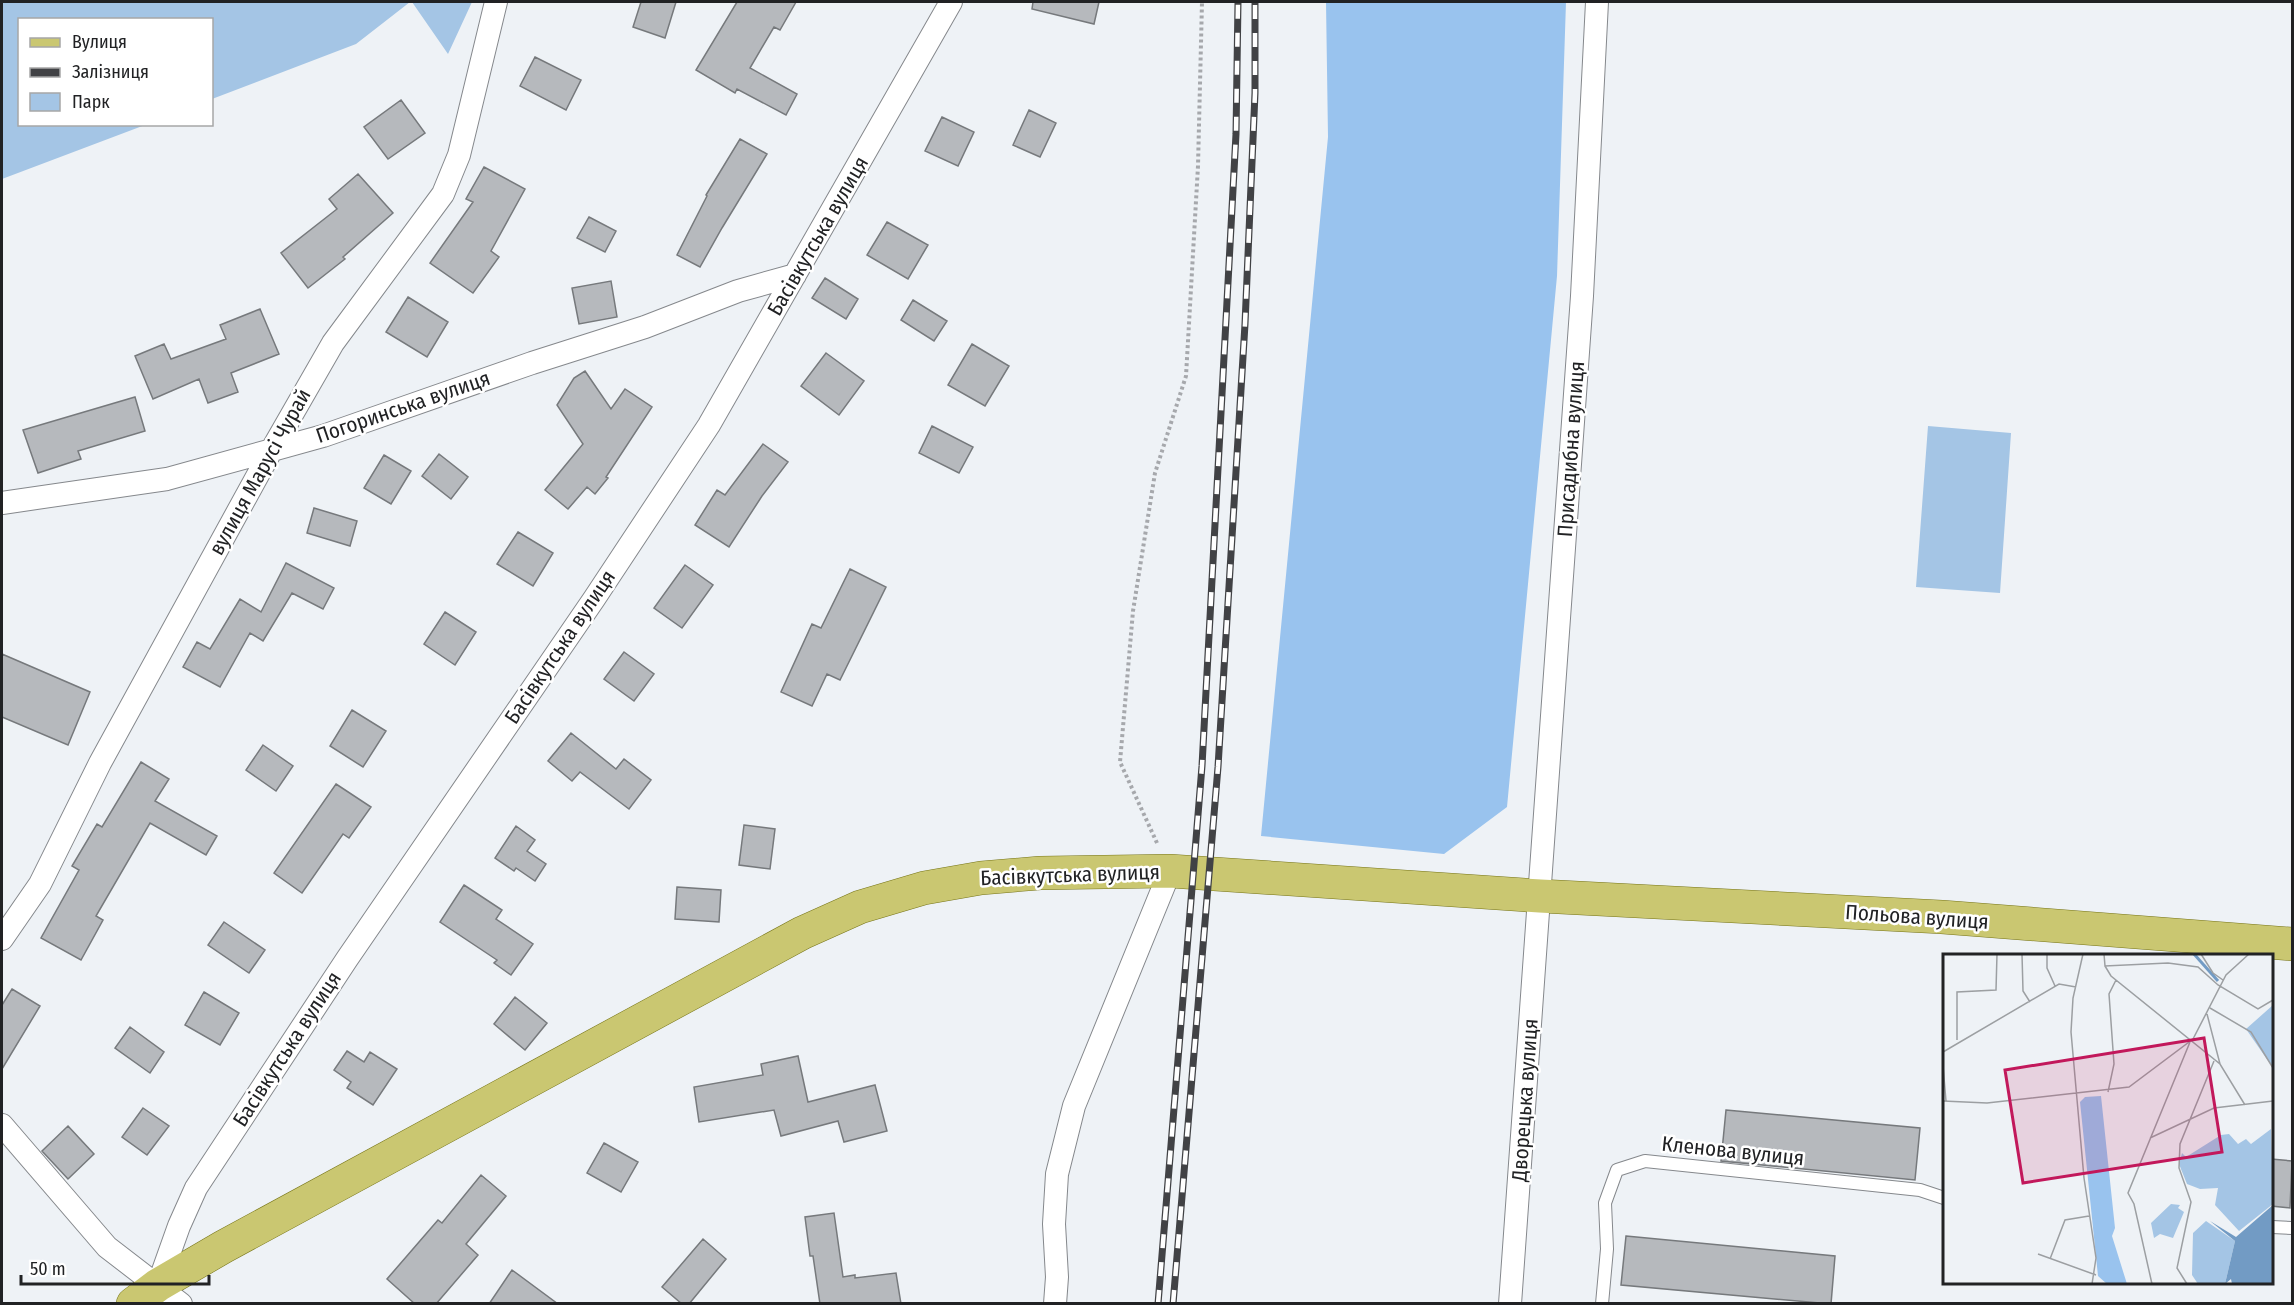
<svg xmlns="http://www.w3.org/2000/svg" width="2294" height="1305" font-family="'Fira Sans Condensed',sans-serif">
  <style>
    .green { fill: #a4c5e5 }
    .forest { fill: #99c3ee }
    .building { fill: #b6b9bd; stroke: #76797c; stroke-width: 1.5 }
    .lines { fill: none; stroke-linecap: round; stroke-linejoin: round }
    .lane-casing { stroke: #85888c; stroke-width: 14 }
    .street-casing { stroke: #85888c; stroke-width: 24 }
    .primary-casing { stroke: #777519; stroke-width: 34 }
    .path { stroke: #a6a8ac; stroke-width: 4; stroke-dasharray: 3 3; stroke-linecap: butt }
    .lane { stroke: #fff; stroke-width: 12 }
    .street { stroke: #fff; stroke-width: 22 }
    .primary { stroke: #cac771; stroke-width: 33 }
    .rail-casing { stroke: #414245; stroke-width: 7 }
    .rail { stroke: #fff; stroke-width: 4.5; stroke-dasharray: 14; stroke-linecap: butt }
    .labels { text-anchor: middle; stroke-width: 5; stroke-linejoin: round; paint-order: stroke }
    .street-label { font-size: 21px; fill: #212224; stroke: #fff }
    .inset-river { fill: none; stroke: #729bc4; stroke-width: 3 }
    .inset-road { fill: none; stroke: #9c9fa2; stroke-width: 1.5 }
    .view { fill: #c2185b; fill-opacity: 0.15; stroke: #c2185b; stroke-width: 3 }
    .inset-edge { fill: none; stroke: #212224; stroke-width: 3 }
  </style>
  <rect width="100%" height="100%" fill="#eef2f6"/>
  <!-- green -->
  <path class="green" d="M 2,2 L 410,2 L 356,44 L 212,99 L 212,20 L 20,20 L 20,124 L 145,125 L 2,179 Z
    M 412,2 L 472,2 L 448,54 Z
    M 1928,426 L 2011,433 L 2000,593 L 1916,587 Z"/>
  <!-- forest -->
  <path class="forest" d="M 1326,2 L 1566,2 L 1557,276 L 1507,807 L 1444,854 L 1261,836 L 1328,137 Z"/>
  <!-- building -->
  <path class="building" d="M 641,2 L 676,2 L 665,38 L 633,27 Z
    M 737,2 L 796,2 L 780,30 L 774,27 L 750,68 L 797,94 L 786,115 L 737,89 L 735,93 L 696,70 Z
    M 1033,2 L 1099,2 L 1094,24 L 1032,9 Z
    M 535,57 L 581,80 L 566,110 L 520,86 Z
    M 401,100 L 425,133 L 388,159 L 364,127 Z
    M 1029,110 L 1056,123 L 1040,157 L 1013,145 Z
    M 942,117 L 974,132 L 958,166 L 925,151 Z
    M 740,139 L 767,154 L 722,228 L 700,267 L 677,255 L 707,196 L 706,195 Z
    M 484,167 L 525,189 L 491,251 L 499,257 L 473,293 L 430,263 L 473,202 L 466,199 Z
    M 358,174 L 393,213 L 343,257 L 345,259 L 308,288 L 281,253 L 337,209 L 329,199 Z
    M 589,217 L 616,231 L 605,252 L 577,238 Z
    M 887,222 L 928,245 L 908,279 L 867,255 Z
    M 825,278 L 858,299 L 846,319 L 812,298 Z
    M 611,281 L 617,317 L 579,324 L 572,288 Z
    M 408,297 L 448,322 L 427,357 L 386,332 Z
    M 913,300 L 947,321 L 934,341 L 901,320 Z
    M 260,309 L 279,354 L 231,373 L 238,392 L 208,403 L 199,379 L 153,399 L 135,356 L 164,344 L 171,359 L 226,339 L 220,325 Z
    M 972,344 L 1009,366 L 985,406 L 948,385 Z
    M 826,353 L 864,381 L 839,415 L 801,386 Z
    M 585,371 L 611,409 L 625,389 L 652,407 L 606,477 L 608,478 L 595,494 L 587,487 L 568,509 L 545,490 L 583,444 L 557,405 L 574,378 Z
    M 135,397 L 145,431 L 78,451 L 81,459 L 38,473 L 23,430 Z
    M 932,426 L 973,447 L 959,473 L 919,453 Z
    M 763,444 L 788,462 L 762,496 L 729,547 L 695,525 L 717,490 L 725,495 Z
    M 439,454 L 468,477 L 451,499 L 422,476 Z
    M 384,455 L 411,471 L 391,504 L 364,488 Z
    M 314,508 L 357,521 L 350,546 L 307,533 Z
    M 518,532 L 553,553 L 533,586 L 497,564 Z
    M 286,563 L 334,588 L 323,609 L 292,593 L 263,641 L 250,633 L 220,687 L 183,667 L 197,642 L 210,649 L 240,599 L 261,612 Z
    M 685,565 L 713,585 L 682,628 L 654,608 Z
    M 850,569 L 886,587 L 840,680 L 827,674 L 812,706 L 781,692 L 812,624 L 821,628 Z
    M 445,612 L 476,632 L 455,665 L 424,644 Z
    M 624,652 L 654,674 L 634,701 L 604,679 Z
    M 2,654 L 90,692 L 68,745 L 2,717 Z
    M 352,710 L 386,731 L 363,767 L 330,746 Z
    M 571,733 L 616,769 L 624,759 L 651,780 L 629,809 L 580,772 L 572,781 L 548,761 Z
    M 263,745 L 293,766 L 276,791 L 246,770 Z
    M 141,762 L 169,779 L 155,801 L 217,836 L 206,855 L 150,823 L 96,916 L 103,920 L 81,960 L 41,938 L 79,870 L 72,866 L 97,824 L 102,827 Z
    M 336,784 L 371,807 L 349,838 L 343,834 L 302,893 L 274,873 Z
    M 744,825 L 775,829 L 770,869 L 739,865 Z
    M 516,826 L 535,840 L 527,851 L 546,864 L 535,881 L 516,868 L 514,871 L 495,858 Z
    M 464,885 L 502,910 L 496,919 L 533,944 L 511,975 L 494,963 L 497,960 L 440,922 Z
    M 677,887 L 721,890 L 719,922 L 675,919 Z
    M 224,922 L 265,950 L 249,973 L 208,945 Z
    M 12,989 L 40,1006 L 2,1069 L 2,1005 Z
    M 204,992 L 239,1013 L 220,1045 L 185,1025 Z
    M 515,997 L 547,1023 L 525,1050 L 494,1024 Z
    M 130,1027 L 164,1052 L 150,1073 L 115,1048 Z
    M 347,1051 L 364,1062 L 370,1052 L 397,1069 L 373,1105 L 347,1088 L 351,1082 L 334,1070 Z
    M 798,1056 L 808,1102 L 875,1085 L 887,1131 L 844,1142 L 838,1121 L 781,1136 L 774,1110 L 699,1122 L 694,1087 L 763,1075 L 761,1064 Z
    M 143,1108 L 169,1126 L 147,1155 L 122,1137 Z
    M 1726,1110 L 1920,1128 L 1915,1180 L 1721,1161 Z
    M 68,1126 L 94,1154 L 68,1179 L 42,1151 Z
    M 604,1143 L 638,1162 L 621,1192 L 587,1173 Z
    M 2271,1159 L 2292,1161 L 2290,1208 L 2271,1206 Z
    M 481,1175 L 506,1196 L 466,1244 L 478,1255 L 436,1304 L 415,1304 L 387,1279 L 438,1220 L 442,1223 Z
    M 834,1213 L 843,1277 L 855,1275 L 855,1278 L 896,1273 L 901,1304 L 820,1304 L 813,1256 L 810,1256 L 805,1217 Z
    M 1626,1236 L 1835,1256 L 1831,1304 L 1621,1285 Z
    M 703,1239 L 726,1259 L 689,1304 L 682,1304 L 662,1287 Z
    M 512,1270 L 558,1304 L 489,1304 Z"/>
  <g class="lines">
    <!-- lane casing -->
    <g class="lane-casing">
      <path id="lane" d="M 2272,1227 L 2292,1228
        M 1602,1304 L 1607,1249 L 1605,1203 L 1617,1170 L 1645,1161 L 1920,1190 L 1944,1198"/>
    </g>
    <!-- street casing -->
    <g class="street-casing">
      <path id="street" d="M 2,503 L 167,479 L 323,436 L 532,363 L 645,327 L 738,291 L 795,275
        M 2,939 L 40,884 L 100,763 L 271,451 L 333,343 L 443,194 L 459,155 L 496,2
        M 2,1125 L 107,1247 L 181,1304
        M 158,1285 L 179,1226 L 196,1188 L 347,959 L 594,599 L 709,425 L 951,2
        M 1055,1304 L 1057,1277 L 1054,1224 L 1057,1174 L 1074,1106 L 1170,871
        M 1510,1304 L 1582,296 L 1597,2"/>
    </g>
    <!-- primary casing -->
    <g class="primary-casing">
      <path id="primary" d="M 133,1304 L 158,1285 L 223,1247 L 802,933 L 860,907 L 924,888 L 981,878 L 1040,873 L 1170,871 L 1540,896 L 1942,917 L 2292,944"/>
    </g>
    <!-- path -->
    <path class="path" d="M 1157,843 L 1120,762 L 1133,611 L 1155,473 L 1186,376 L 1198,166 L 1202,2"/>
    <!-- lane -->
    <use href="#lane" class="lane"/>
    <!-- street -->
    <use href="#street" class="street"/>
    <!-- primary -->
    <use href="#primary" class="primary"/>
    <!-- rail casing -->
    <g class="rail-casing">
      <path id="rail" d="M 1158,1304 L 1202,766 L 1236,134 L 1238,2
        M 1173,1304 L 1218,767 L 1245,324 L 1255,93 L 1255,2"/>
    </g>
    <!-- rail -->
    <use href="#rail" class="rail"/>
  </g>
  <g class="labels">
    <!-- street labels -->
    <g class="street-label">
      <text transform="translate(818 236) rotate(-60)" y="7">Басівкутська вулиця</text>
      <text transform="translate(403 407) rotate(-19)" y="7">Погоринська вулиця</text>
      <text transform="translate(1571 449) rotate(-86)" y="7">Присадибна вулиця</text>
      <text transform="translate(260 472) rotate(-61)" y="7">вулиця Марусі Чурай</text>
      <text transform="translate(560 647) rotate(-56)" y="7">Басівкутська вулиця</text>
      <text transform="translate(1070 875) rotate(-2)" y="7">Басівкутська вулиця</text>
      <text transform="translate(1917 917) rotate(4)" y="7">Польова вулиця</text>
      <text transform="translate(287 1049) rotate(-57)" y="7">Басівкутська вулиця</text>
      <text transform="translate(1525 1100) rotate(-86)" y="7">Дворецька вулиця</text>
      <text transform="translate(1733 1151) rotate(6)" y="7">Кленова вулиця</text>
    </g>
  </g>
  <!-- overview -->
  <g transform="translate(1943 954)">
    <rect width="330" height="330" fill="#eef2f6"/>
    <path d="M 330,51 L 330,114 L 303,75 ZM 328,175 L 330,250 L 296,277 L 272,251 L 275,234 L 257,235 L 244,230 L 236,210 L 239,199 L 243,203 L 278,181 L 286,180 L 295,190 L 303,185 L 308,190 ZM 228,250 L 237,251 L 235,254 L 241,258 L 230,284 L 217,280 L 211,284 L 208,269 ZM 263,267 L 292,287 L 282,330 L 255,330 L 249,321 L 250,279 Z" fill="#a4c5e5"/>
    <path d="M 158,142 L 172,274 L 169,282 L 184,330 L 164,330 L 155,322 L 137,148 L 142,143 Z" fill="#99c3ee"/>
    <path d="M 330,251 L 330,330 L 289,330 L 288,325 L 282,330 L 292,287 L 267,267 L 293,283 Z" fill="#729bc4"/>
    <path class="inset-river" d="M 251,0 L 275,27"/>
    <path class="inset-road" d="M 79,0 L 80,37 L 87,48M 104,0 L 104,14 L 112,32M 140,0 L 130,44 L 128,78 L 141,224 L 153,304 L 149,330M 161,0 L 162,12 L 225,9 L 255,13 L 275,31 L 315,55 L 330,46M 258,0 L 270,19 L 280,26M 162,12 L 168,22 L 277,110 L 302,151M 267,54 L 308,78 L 330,114M 264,60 L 277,110M 14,86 L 14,38 L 53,36 L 54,0M 0,98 L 116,30 L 133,33M 0,112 L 3,147M 165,138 L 171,110 L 166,40 L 173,26M 0,147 L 44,149 L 186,133 L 250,85 L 283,21 L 306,0M 207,184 L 271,154 L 330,147M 95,300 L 153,321M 107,305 L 122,266 L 146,262M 209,330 L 191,250 L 185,239 L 247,88M 244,330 L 234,314 L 248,248 L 236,214 L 237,190 L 271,107"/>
    <path class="view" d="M 261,84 L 279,198 L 80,229 L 62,116 Z"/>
    <rect width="330" height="330" class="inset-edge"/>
  </g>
  <!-- border -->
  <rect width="2294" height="1305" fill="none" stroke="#212224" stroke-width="6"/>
  <!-- legend -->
  <rect x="18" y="18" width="195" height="108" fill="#ffffff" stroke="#a6a7a7" stroke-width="1.5"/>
  <rect x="30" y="38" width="30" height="9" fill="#cac771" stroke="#a6a7a7" stroke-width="1.5"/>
  <text x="72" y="48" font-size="18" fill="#212224">Вулиця</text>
  <rect x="30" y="68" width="30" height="9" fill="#414245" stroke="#a6a7a7" stroke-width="1.5"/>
  <text x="72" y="78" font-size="18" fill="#212224">Залізниця</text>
  <rect x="30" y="93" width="30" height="18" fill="#a4c5e5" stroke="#a6a7a7" stroke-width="1.5"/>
  <text x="72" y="108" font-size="18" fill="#212224">Парк</text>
  <!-- scale -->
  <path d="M21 1275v9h188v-9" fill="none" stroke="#212224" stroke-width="3"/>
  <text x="30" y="1275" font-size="18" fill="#212224" stroke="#ffffff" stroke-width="4.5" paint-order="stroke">50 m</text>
</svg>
